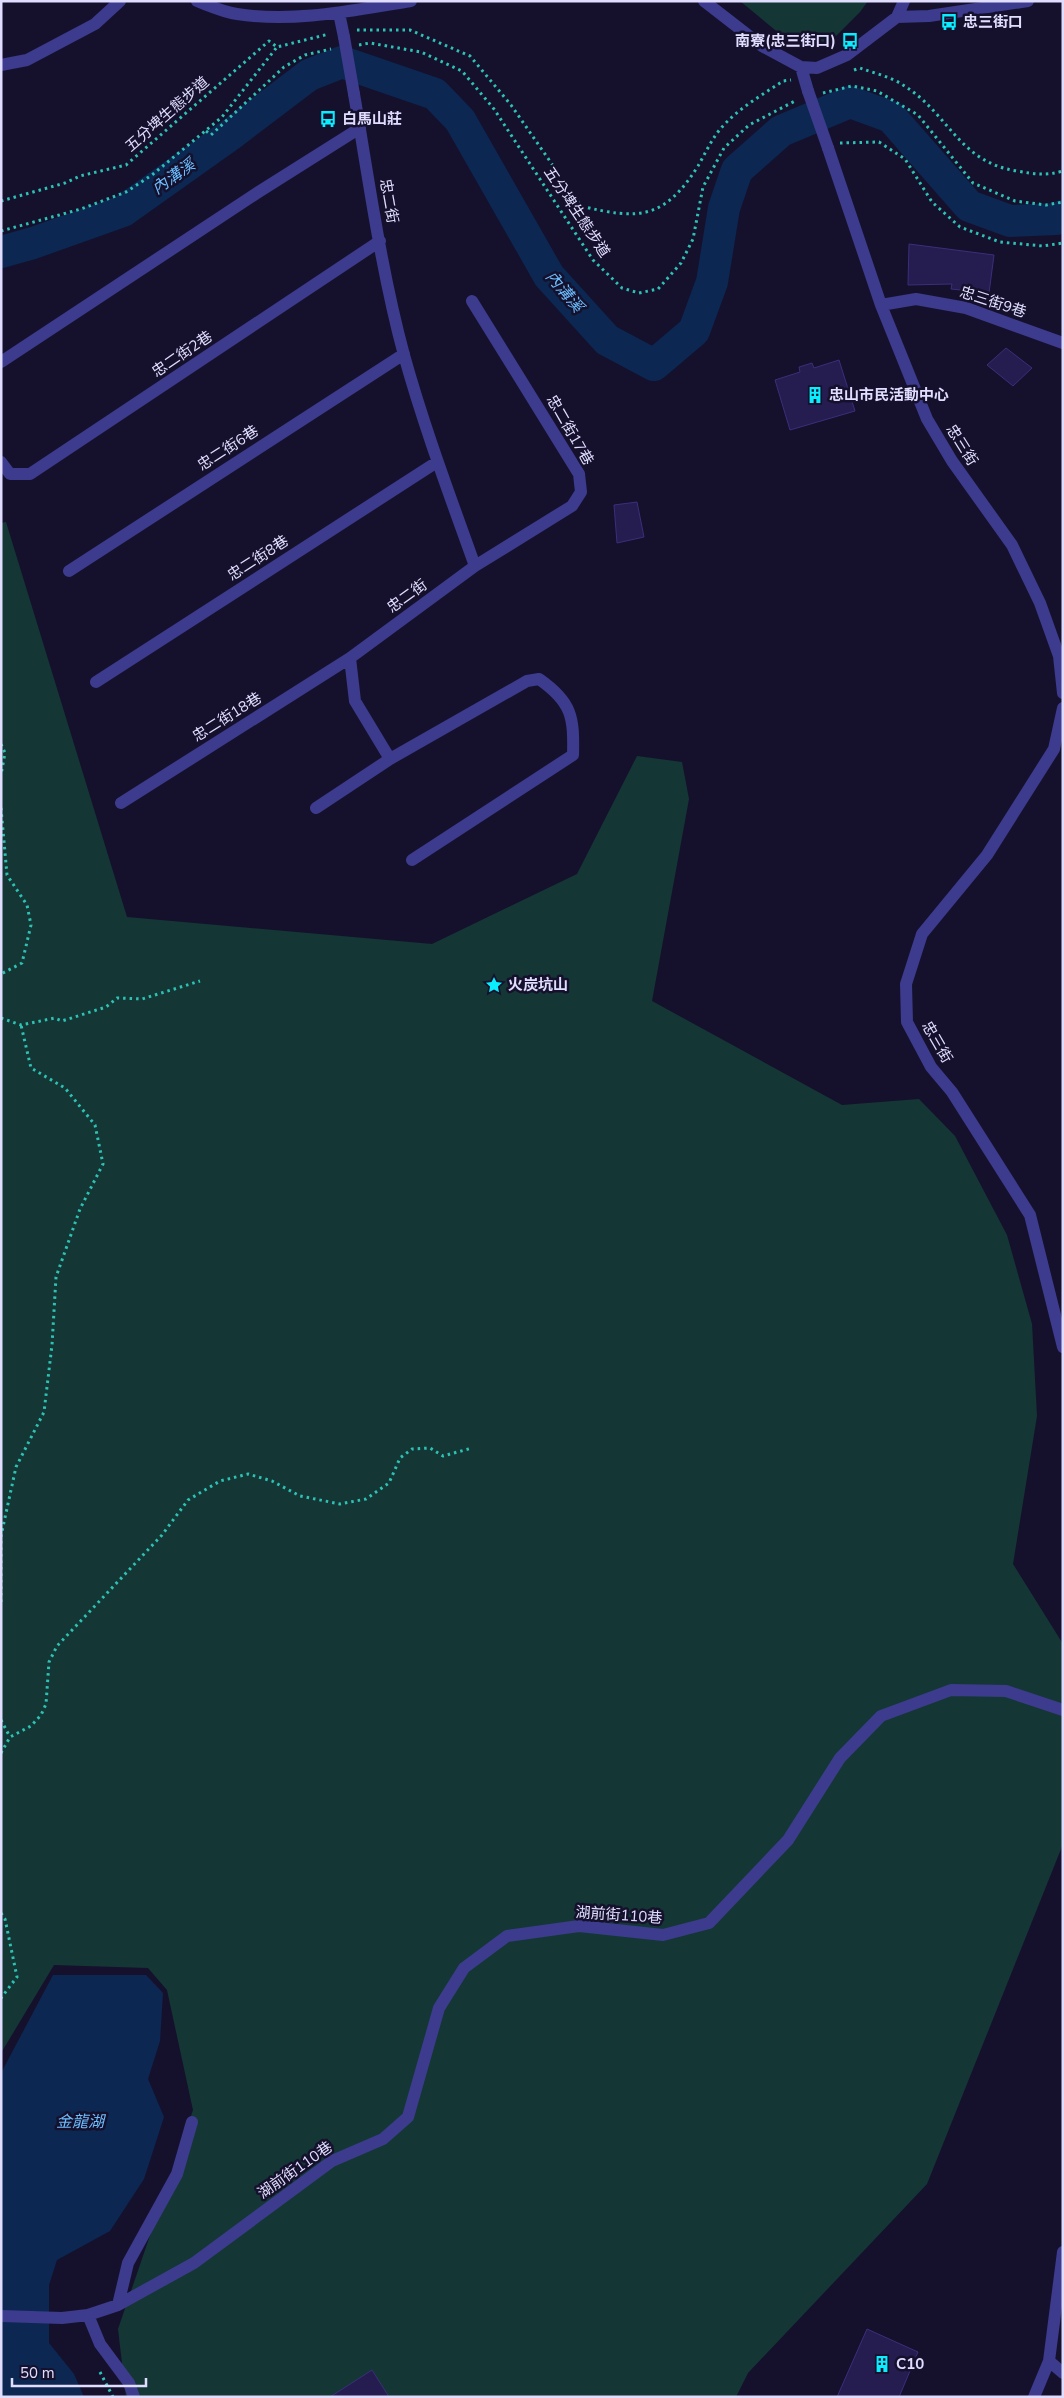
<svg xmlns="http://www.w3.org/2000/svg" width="1064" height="2398" font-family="'Nunito Sans','Noto Sans TC',sans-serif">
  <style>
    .green { fill: #143735 }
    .water { fill: #0c2751 }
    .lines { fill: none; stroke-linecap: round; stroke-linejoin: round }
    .river { stroke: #0c2751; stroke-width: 32 }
    .building { fill: #251d4f; stroke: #3b2e7b }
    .path { stroke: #2ec2b5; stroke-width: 3; stroke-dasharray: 2.5 4; stroke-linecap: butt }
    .minor { stroke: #3c3b8d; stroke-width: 12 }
    .minor-bridge { stroke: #3c3b8d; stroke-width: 12 }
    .labels { text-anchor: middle; stroke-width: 5; stroke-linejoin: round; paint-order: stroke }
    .poi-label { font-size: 15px; font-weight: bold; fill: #e0ddff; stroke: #15112d; text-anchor: start }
    .street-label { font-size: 15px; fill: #e0ddff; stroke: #15112d }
    .water-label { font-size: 16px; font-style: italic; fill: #6bbeff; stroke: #15112d }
  </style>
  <rect width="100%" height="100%" fill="#15112d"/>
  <!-- green -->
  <path class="green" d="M 740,1 L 868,1 L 860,12 L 825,47 L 780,34 Z
    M 6,522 L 127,917 L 432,944 L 577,874 L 637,756 L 682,762 L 689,799 L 652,1001 L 842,1105 L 919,1099 L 955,1136 L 1007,1235 L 1032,1324 L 1037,1416 L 1013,1564 L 1063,1644 L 1063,1844 L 927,2184 L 748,2373 L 736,2397 L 126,2397 L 118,2329 L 193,2110 L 167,1990 L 148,1968 L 54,1965 L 1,2053 L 1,523 Z"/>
  <!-- water -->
  <path class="water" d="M 53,1975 L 146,1975 L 163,1993 L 160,2041 L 148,2079 L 164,2117 L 144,2179 L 110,2231 L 57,2260 L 49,2285 L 49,2343 L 74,2374 L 84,2397 L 1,2397 L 1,2073 Z"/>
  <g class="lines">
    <!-- river -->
    <path class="river" d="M 1,252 L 33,243 L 123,211 L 230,135 L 309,75 L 342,62 L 435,94 L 460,120 L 549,276 L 607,340 L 654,365 L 694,331 L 712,282 L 724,208 L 737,170 L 781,131 L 850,102 L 891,117 L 969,206 L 1010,221 L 1056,219 L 1063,216"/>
  </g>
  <!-- building -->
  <path class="building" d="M 909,244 L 994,255 L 989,293 L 951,289 L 952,284 L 908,285 Z
    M 1006,348 L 1032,368 L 1013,386 L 987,365 Z
    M 839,360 L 855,411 L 790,430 L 775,380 L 800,372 L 799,367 L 812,363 L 814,368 Z
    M 637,502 L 644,537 L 617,543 L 614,505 Z
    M 867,2329 L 918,2352 L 899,2397 L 837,2397 Z
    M 372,2370 L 389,2397 L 330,2397 Z"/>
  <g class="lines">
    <!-- path -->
    <path class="path" d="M 357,30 L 410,30 L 470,56 L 511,105 L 581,206 C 638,220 664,220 698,166 C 705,154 712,138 722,127 C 739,108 762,95 783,81 L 791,80
      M 359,45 L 370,43 L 421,52 L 462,71 L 494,109 L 593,260 L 622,288 L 639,293 L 658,289 L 681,263 L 693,239 L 703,187 L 724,148 L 749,125 L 795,101
      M 854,70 L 860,68 C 874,73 891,77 903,85 C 949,113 958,162 1017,171 C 1034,174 1046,176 1063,171
      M 823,93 L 852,86 L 877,91 L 918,115 L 973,183 L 1015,201 L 1046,205 L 1063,202
      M 206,131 L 211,135 L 284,67 L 305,55 L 331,49
      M 840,143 L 879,142 L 905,159 L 932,202 L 960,227 L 1000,242 L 1043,246 L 1063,243
      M 1,201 L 65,183 L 80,176 L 126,165 L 269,41 L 277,47 L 329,34
      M 1,231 L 81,209 L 126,192 L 152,175 L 222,117 L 277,47
      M 1,744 L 5,753 L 1,775
      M 1,808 L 7,875 L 27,905 L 31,925 L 22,963 L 1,974
      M 1,1018 L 21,1025 L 55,1018 L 62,1021 L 106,1007 L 117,998 L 142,999 L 200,981
      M 1,1602 L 1,1536 L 16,1467 L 44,1412 L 52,1345 L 56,1277 L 80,1209 L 103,1164 L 95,1125 L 65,1088 L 31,1068 L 21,1025
      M 1,1720 L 10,1737
      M 1,1753 L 10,1737 L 31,1726 L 41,1715 L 46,1704 L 49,1662 L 57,1646 L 162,1535 L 188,1500 L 220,1481 L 248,1474 L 272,1481 L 300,1496 L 340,1504 L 366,1499 L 389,1483 L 400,1458 L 412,1449 L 430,1448 L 443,1456 L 472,1448
      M 1,1913 L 5,1919 L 17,1977 L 1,1998
      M 100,2372 L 113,2397"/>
    <!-- minor -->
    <path class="minor" d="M 197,1 C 210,6 223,12 237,14 C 295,23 354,10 411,1
      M 704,1 L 762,46 L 801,67 L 817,68 L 847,55 L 897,17 L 929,16 L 1028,1
      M 339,13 L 344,37
      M 897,17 L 904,1
      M 1,65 L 27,60 L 95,24 L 120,1
      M 801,67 L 808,91
      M 354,94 C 369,181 381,270 404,355 C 424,427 450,496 475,566
      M 828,148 L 881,305 L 927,419 L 952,461 L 1012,545 L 1040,603 L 1059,656 L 1063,693
      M 881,305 L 916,299 L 966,308 L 1063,343
      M 1,362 L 257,193 L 360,128
      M 1,462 L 10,474 L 30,474 L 380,241
      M 69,571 L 404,354
      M 350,658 L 355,701 L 390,759 L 527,681 L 539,679 C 572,702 574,717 573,755 L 412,860
      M 96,682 L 437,462
      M 1063,708 L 1054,749 L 987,855 L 922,934 L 906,984 L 907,1022 L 931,1067 L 952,1092 L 1030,1215 L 1063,1347
      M 121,803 L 350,658 L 475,566 L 572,506 L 581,492 L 579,474 L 472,301
      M 316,808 L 390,759
      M 118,2305 L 128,2263 L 177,2174 L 192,2122
      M 88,2315 L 100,2344 L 129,2383 L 134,2397
      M 1,2316 L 62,2318 L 88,2315 L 118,2305 L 194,2263 L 332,2161 L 383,2139 L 408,2117 L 439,2008 L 464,1968 L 507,1936 L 579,1926 L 663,1935 L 709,1923 L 788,1840 L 840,1758 L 881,1716 L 951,1690 L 1006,1691 L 1063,1710
      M 1049,2361 L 1063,2373
      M 1034,2397 L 1049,2361 L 1063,2252"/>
    <!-- minor-bridge -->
    <path class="minor-bridge" d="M 344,37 L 354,94
      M 808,91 L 828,148"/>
  </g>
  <!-- icons -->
  <defs>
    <g id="bus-bare" transform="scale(1.35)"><path d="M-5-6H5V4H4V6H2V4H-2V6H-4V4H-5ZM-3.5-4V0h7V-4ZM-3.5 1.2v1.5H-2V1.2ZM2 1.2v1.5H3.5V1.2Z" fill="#09edff" stroke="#15112d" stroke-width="2.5" paint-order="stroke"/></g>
    <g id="building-bare" transform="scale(1.35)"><path d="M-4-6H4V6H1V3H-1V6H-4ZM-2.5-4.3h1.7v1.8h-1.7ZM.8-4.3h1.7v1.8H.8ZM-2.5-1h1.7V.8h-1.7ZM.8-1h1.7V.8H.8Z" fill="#09edff" stroke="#15112d" stroke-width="2.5" paint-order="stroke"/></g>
    <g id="sight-bare" transform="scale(1.35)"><path d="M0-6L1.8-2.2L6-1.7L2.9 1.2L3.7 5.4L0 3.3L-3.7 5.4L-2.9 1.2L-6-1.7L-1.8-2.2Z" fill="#09edff" stroke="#15112d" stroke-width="2.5" paint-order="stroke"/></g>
  </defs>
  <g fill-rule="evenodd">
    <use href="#bus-bare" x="949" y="22"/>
    <use href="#bus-bare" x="850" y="41"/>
    <use href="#bus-bare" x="328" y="119"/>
    <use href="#building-bare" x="815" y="395"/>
    <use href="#sight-bare" x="494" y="985"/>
    <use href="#building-bare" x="882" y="2364"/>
  </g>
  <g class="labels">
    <!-- poi labels -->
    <g class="poi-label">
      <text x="963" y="27">忠三街口</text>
      <text x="836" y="46" text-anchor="end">南寮(忠三街口)</text>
      <text x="342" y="124">白馬山莊</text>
      <text x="829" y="400">忠山市民活動中心</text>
      <text x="508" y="990">火炭坑山</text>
      <text x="896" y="2369">C10</text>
    </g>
    <!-- street labels -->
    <g class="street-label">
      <text transform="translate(167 114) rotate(-41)" y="5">五分埤生態步道</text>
      <text transform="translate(389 201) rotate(80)" y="5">忠二街</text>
      <text transform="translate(577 212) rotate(56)" y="5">五分埤生態步道</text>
      <text transform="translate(993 302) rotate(18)" y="5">忠三街9巷</text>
      <text transform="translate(182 354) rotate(-34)" y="5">忠二街2巷</text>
      <text transform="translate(570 430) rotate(60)" y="5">忠二街17巷</text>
      <text transform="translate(962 445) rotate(58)" y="5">忠三街</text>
      <text transform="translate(228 448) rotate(-33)" y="5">忠二街6巷</text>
      <text transform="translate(258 558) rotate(-33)" y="5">忠二街8巷</text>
      <text transform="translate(407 596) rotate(-36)" y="5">忠二街</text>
      <text transform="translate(227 717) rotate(-32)" y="5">忠二街18巷</text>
      <text transform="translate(937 1042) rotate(60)" y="5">忠三街</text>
      <text transform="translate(619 1915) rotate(4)" y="5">湖前街110巷</text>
      <text transform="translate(295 2170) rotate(-35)" y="5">湖前街110巷</text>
    </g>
    <!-- water labels -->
    <g class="water-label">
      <text transform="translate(173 176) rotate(-35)" y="6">內溝溪</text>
      <text transform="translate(565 291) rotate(50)" y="6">內溝溪</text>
      <text x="80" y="2127">金龍湖</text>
    </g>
  </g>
  <!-- border -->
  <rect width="1064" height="2398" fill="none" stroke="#e0ddff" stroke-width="5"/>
  <!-- scale -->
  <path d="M12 2378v8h134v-8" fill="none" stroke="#e0ddff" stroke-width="2.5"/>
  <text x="20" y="2378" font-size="15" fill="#e0ddff" stroke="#15112d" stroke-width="4" paint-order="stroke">50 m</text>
</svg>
